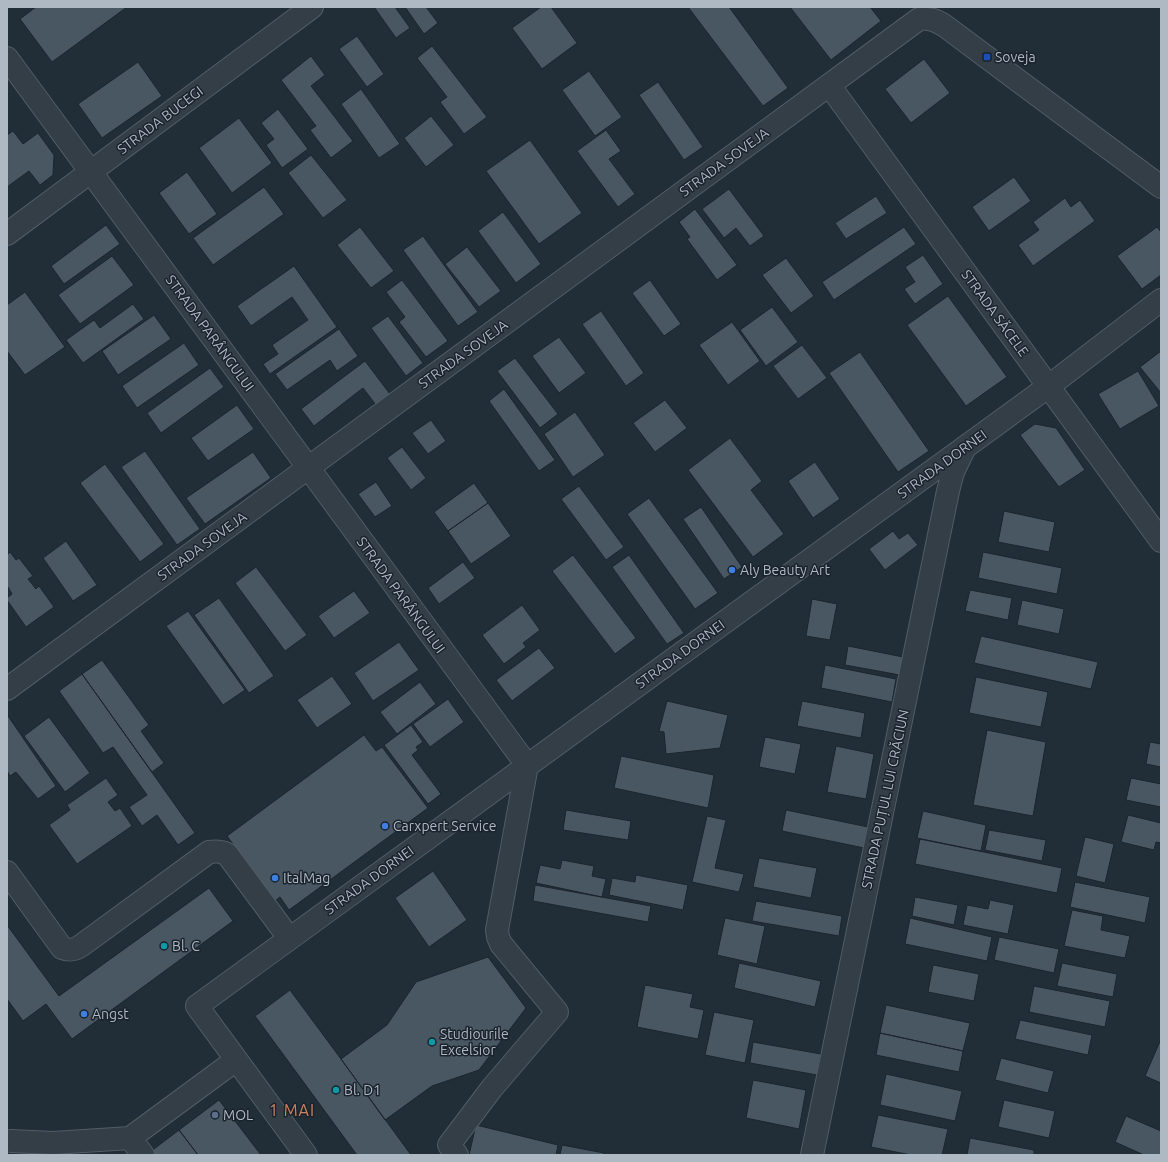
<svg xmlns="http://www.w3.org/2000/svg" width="1168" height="1162" font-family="Ubuntu,sans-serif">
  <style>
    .building { fill: #495763; stroke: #1c252e }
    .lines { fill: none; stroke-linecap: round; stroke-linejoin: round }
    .minor-casing { stroke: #525c65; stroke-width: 24 }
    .minor { stroke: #343e47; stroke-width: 22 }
    .transit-dot { fill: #1a4fb4; stroke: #1a232c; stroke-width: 1.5 }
    .shop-dot { fill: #3f7fe0; stroke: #1a232c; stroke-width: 1.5 }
    .culture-dot { fill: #0f9aa8; stroke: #1a232c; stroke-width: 1.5 }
    .service-dot { fill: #5c6f8a; stroke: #1a232c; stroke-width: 1.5 }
    .labels { text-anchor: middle; stroke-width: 3; stroke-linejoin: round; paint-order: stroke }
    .poi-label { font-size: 14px; fill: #afb9c4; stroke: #1a232c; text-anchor: start }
    .street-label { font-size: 14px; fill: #afb9c4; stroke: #1a232c }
    .quarter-label { font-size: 16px; letter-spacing: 1px; fill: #cf835f; stroke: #1a232c }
  </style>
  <rect width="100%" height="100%" fill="#212d37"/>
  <!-- building -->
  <path class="building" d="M 36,7 L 127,7 L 52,62 L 20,19 Z
    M 374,7 L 395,7 L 410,28 L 396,38 Z
    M 405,7 L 426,7 L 438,23 L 424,34 Z
    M 541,7 L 551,7 L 577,43 L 542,69 L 512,28 Z
    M 688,7 L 729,7 L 788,88 L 763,106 Z
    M 790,7 L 870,7 L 881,21 L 831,60 Z
    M 357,36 L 384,74 L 367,87 L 339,49 Z
    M 432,46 L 487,117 L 464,134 L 440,102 L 447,97 L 417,58 Z
    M 311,56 L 325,75 L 311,86 L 353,141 L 331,158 L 310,130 L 316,126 L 281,80 Z
    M 924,59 L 950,93 L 911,123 L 885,89 Z
    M 138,62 L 162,96 L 102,138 L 78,104 Z
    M 589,71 L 622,117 L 595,136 L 562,90 Z
    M 658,82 L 703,147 L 684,160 L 639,95 Z
    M 361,89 L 400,144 L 379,158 L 341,104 Z
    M 278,109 L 308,149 L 282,168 L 266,145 L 274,139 L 261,123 Z
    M 431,116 L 454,145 L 426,167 L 404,138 Z
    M 239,118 L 272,163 L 232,193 L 199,148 Z
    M 606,130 L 621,151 L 609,159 L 635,194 L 618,207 L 577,151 Z
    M 13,131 L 23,144 L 38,133 L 54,155 L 53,175 L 40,185 L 29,171 L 7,187 L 7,135 Z
    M 530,140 L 582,213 L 539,244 L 486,171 Z
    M 311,155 L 347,200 L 323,218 L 288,173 Z
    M 187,172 L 217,214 L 189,234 L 159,193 Z
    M 1014,177 L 1031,201 L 989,231 L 972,207 Z
    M 264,187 L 284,214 L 213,265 L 193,238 Z
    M 729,189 L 764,236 L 750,246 L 736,228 L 724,238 L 702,209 Z
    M 876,196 L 887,213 L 846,239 L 835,223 Z
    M 1065,198 L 1071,207 L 1080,200 L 1095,221 L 1033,266 L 1018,245 L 1039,230 L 1033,222 Z
    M 695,209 L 737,265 L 717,280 L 687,239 L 690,237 L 679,222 Z
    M 503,212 L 541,264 L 516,283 L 478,231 Z
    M 106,225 L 120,244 L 64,284 L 51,266 Z
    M 360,227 L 394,271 L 371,288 L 337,245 Z
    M 904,227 L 916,244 L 834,300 L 822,282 Z
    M 1157,227 L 1161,232 L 1161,275 L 1142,289 L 1117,256 Z
    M 423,236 L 478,312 L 458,326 L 403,250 Z
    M 467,247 L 501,291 L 479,307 L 445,264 Z
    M 923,255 L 943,284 L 915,304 L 904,289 L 915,282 L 905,267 Z
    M 112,256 L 134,285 L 80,324 L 58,295 Z
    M 786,258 L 814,296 L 791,313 L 762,275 Z
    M 294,266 L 337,327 L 270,374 L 263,364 L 278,354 L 272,345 L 308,320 L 292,297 L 251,326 L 237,306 Z
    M 402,280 L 448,341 L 426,357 L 399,322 L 405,317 L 386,292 Z
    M 650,280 L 681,324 L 664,336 L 632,293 Z
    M 25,292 L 65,347 L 25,375 L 7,351 L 7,305 Z
    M 948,296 L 1007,377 L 966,406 L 907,325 Z
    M 133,304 L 144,319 L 83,363 L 66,340 L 94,320 L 100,328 Z
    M 772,307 L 798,342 L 766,366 L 740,330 Z
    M 601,311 L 644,373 L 626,386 L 582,324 Z
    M 154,315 L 171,339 L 118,375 L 102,351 Z
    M 388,316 L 423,363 L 406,376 L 371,328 Z
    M 732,322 L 760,361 L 728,385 L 699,345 Z
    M 339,329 L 358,356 L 337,371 L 330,360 L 287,390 L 275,374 Z
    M 559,337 L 586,373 L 559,393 L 532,356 Z
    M 184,343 L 199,365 L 137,408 L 122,386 Z
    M 802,345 L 827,378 L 798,399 L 773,366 Z
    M 1161,351 L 1161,393 L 1140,367 Z
    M 860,352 L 929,451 L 898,472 L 829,373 Z
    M 515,358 L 558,414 L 540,428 L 497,371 Z
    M 365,361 L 390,394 L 376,405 L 363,388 L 314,426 L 301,409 Z
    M 210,368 L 224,387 L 161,433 L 147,413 Z
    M 1138,371 L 1159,406 L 1120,429 L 1098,394 Z
    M 504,389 L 555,460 L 539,471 L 489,401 Z
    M 665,400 L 687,428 L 655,452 L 633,423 Z
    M 237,405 L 254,429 L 208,461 L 191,438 Z
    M 575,412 L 605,455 L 573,477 L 544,434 Z
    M 431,420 L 446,441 L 428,454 L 412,433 Z
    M 1035,424 L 1056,428 L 1085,470 L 1059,487 L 1020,435 Z
    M 730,438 L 762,481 L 751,490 L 784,534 L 753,557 L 688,470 Z
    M 402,447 L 426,478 L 411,490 L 387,458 Z
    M 145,451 L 200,529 L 177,545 L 121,467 Z
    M 253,452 L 271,478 L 205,524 L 186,498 Z
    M 815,462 L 840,499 L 813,518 L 788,481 Z
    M 105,464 L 164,544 L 140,562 L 80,483 Z
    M 376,482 L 392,506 L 375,517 L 358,494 Z
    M 474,483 L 488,503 L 448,531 L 434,512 Z
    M 579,486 L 624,547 L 606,560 L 561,499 Z
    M 649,498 L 718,593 L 695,609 L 627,514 Z
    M 488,503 L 511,536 L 471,564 L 448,531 Z
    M 701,507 L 742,567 L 724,579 L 683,519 Z
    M 1004,511 L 1055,522 L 1049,552 L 998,542 Z
    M 893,531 L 899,539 L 908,533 L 918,545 L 885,570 L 869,549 Z
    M 66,541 L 97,585 L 73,601 L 43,558 Z
    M 10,552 L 16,560 L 19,558 L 33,576 L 28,579 L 36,589 L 39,586 L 54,607 L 26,627 L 7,600 L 7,598 L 12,594 L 8,587 L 7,588 L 7,555 Z
    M 983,552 L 1062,568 L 1057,594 L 978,578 Z
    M 573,555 L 636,638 L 615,654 L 552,571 Z
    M 629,555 L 684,633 L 667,644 L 612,567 Z
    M 463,562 L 475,578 L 439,604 L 428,588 Z
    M 256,567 L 307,635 L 285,651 L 235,583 Z
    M 970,590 L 1012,598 L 1008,620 L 965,611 Z
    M 354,591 L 370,613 L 334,638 L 318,616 Z
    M 219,598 L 274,676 L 249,693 L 194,615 Z
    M 812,599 L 837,604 L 830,640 L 806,636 Z
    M 1022,600 L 1064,609 L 1059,634 L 1017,625 Z
    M 522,605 L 540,630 L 523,643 L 526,647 L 504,664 L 482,635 Z
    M 188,611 L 245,690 L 223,705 L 166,626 Z
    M 981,636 L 1098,662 L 1091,689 L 974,663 Z
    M 399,642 L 419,670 L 373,701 L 354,673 Z
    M 848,646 L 903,657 L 900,675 L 845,665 Z
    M 539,648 L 555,668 L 512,701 L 496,680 Z
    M 102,660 L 149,725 L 141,731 L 164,763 L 152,772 L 82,674 Z
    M 825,665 L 896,679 L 892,702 L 821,688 Z
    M 82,674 L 195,833 L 178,845 L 157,815 L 142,826 L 129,807 L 147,795 L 113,747 L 103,753 L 59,691 Z
    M 332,676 L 352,704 L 317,728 L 297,700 Z
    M 976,677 L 1048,692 L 1041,727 L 969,713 Z
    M 420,682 L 436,704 L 397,734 L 380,712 Z
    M 448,699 L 464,722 L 430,747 L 413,724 Z
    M 667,701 L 728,715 L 720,748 L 666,754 L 664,732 L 659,731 Z
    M 802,701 L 865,713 L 861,738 L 797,726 Z
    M 8,716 L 56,786 L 38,799 L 16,772 L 10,776 L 7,771 L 7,717 Z
    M 49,717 L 90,773 L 65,792 L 24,736 Z
    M 411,725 L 423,742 L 416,747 L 418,750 L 412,755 L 441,794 L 428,804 L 384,745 Z
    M 987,730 L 1046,742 L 1033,816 L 973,805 Z
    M 364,735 L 376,751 L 382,747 L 428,808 L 289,910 L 280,897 L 275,901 L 227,836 Z
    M 765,737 L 801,744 L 795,774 L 759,767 Z
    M 1150,742 L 1161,744 L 1161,767 L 1146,764 Z
    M 836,746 L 874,754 L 866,799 L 827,792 Z
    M 621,756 L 714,775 L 708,808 L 614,788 Z
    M 106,778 L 118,795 L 108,802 L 115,811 L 120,808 L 132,826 L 77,864 L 49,825 L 70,810 L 67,805 Z
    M 1131,778 L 1161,784 L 1161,807 L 1126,800 Z
    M 566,810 L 631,821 L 628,840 L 563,830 Z
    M 786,810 L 873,828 L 869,849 L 782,831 Z
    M 923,811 L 986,825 L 981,851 L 917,838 Z
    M 1128,815 L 1161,823 L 1161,843 L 1156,842 L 1154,850 L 1121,842 Z
    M 707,816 L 726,820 L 715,868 L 744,874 L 739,892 L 692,882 Z
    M 989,830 L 1046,840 L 1042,861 L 985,850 Z
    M 1085,837 L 1114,844 L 1105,883 L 1076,876 Z
    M 920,839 L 1062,868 L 1057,893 L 915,864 Z
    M 759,858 L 817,868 L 811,898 L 753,887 Z
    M 562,860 L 594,866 L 592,876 L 606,879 L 602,897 L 536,883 L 540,865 L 560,869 Z
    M 433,871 L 467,920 L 429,947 L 395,898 Z
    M 636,875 L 688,885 L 683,910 L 609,895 L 612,878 L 635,882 Z
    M 1075,882 L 1150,897 L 1145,923 L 1070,907 Z
    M 535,885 L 651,906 L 648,922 L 533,901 Z
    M 209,888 L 233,921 L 72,1039 L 46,1004 L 23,1021 L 7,999 L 7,925 L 59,996 Z
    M 915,897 L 958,905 L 954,925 L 912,916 Z
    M 990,900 L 1014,905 L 1008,934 L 963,925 L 967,905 L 988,909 Z
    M 756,901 L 842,916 L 839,936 L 752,921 Z
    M 1072,910 L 1103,916 L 1101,930 L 1130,936 L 1125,958 L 1064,946 Z
    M 725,918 L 765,926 L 757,964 L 717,955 Z
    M 910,918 L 992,937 L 987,961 L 905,944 Z
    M 999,937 L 1059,949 L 1054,973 L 994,960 Z
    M 488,957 L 526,1008 L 479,1070 L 432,1086 L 385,1120 L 341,1059 L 387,1025 L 416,982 Z
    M 739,963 L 821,981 L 815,1007 L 734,988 Z
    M 1062,963 L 1117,974 L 1113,997 L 1057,986 Z
    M 933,965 L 979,974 L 974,1001 L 928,992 Z
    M 645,985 L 693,994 L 690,1007 L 704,1010 L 698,1039 L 637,1027 Z
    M 1034,986 L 1110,1001 L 1105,1027 L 1029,1012 Z
    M 290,990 L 341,1059 L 411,1155 L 357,1155 L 255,1016 Z
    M 886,1005 L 970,1023 L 963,1051 L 880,1033 Z
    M 714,1012 L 754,1020 L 745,1063 L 705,1055 Z
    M 1020,1020 L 1092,1035 L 1088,1055 L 1015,1039 Z
    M 880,1033 L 963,1051 L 959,1072 L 876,1055 Z
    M 1161,1039 L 1161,1083 L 1145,1076 Z
    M 753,1042 L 821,1054 L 817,1075 L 750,1063 Z
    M 1001,1058 L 1054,1071 L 1048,1093 L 995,1080 Z
    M 886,1074 L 962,1091 L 955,1121 L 880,1105 Z
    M 753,1080 L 806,1090 L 799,1129 L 746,1118 Z
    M 219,1100 L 261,1155 L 198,1155 L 179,1130 Z
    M 1004,1100 L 1055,1111 L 1049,1138 L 998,1127 Z
    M 878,1115 L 948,1129 L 942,1155 L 911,1155 L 871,1147 Z
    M 1126,1116 L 1161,1131 L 1161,1155 L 1144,1155 L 1115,1142 Z
    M 476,1125 L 558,1145 L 556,1155 L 469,1155 Z
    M 179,1130 L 198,1155 L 146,1155 Z
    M 970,1138 L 1034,1150 L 1034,1155 L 967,1155 Z
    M 562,1145 L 604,1153 L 604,1155 L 560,1155 Z"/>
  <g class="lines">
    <!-- minor casing -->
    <g class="minor-casing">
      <path id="minor" d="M 7,58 L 527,765 L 497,930 L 498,937 L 501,944 L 557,1012 L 492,1088 L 449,1145 L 457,1155
        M 829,85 L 1161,541
        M 7,234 L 312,7
        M 7,689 L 919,19 C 930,18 936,20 945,26 L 1161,187
        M 7,872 L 62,948 C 70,951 75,950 82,945 L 209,852 C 216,851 221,851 227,854 L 289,938
        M 130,1138 L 236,1060
        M 11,1141 L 53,1143 L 130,1138 L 143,1155
        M 306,1155 L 197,1006 L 1049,386 L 1161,300
        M 812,1155 L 948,491 L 953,472 L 965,447"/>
    </g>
    <!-- minor -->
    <use href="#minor" class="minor"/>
  </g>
  <!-- markers -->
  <rect class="transit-dot" x="983" y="53" width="8" height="8" rx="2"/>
  <g class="shop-dot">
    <circle cx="732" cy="570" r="4"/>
    <circle cx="385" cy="826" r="4"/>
    <circle cx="275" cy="878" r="4"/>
    <circle cx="84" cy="1014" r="4"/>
  </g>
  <g class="culture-dot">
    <circle cx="164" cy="946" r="4"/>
    <circle cx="432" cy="1042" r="4"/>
    <circle cx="336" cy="1090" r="4"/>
  </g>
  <circle class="service-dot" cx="215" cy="1115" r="4"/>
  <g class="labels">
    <!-- poi labels -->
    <g class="poi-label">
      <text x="995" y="62">Soveja</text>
      <text x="740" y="575">Aly Beauty Art</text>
      <text x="393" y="831">Carxpert Service</text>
      <text x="283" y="883">ItalMag</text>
      <text x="172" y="951">Bl. C</text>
      <text x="92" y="1019">Angst</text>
      <text x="440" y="1039">Studiourile<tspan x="440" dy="16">Excelsior</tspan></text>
      <text x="344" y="1095">Bl. D1</text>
      <text x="223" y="1120">MOL</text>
    </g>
    <!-- street labels -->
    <g class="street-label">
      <text transform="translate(160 120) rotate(-37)" y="5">STRADA BUCEGI</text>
      <text transform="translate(724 162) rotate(-36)" y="5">STRADA SOVEJA</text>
      <text transform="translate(995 313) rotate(54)" y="5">STRADA SĂCELE</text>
      <text transform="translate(210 333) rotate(54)" y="5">STRADA PARÂNGULUI</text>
      <text transform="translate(463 354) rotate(-36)" y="5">STRADA SOVEJA</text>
      <text transform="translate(942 464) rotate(-36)" y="5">STRADA DORNEI</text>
      <text transform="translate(202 546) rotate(-36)" y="5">STRADA SOVEJA</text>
      <text transform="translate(401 595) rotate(54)" y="5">STRADA PARÂNGULUI</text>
      <text transform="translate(680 654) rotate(-36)" y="5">STRADA DORNEI</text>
      <text transform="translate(885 799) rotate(-78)" y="5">STRADA PUȚUL LUI CRĂCIUN</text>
      <text transform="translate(369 880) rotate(-36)" y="5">STRADA DORNEI</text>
    </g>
    <!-- quarter labels -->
    <g class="quarter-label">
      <text x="292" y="1116">1 MAI</text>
    </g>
  </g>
  <!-- border -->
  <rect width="1168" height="1162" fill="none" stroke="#afb9c4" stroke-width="16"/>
</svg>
